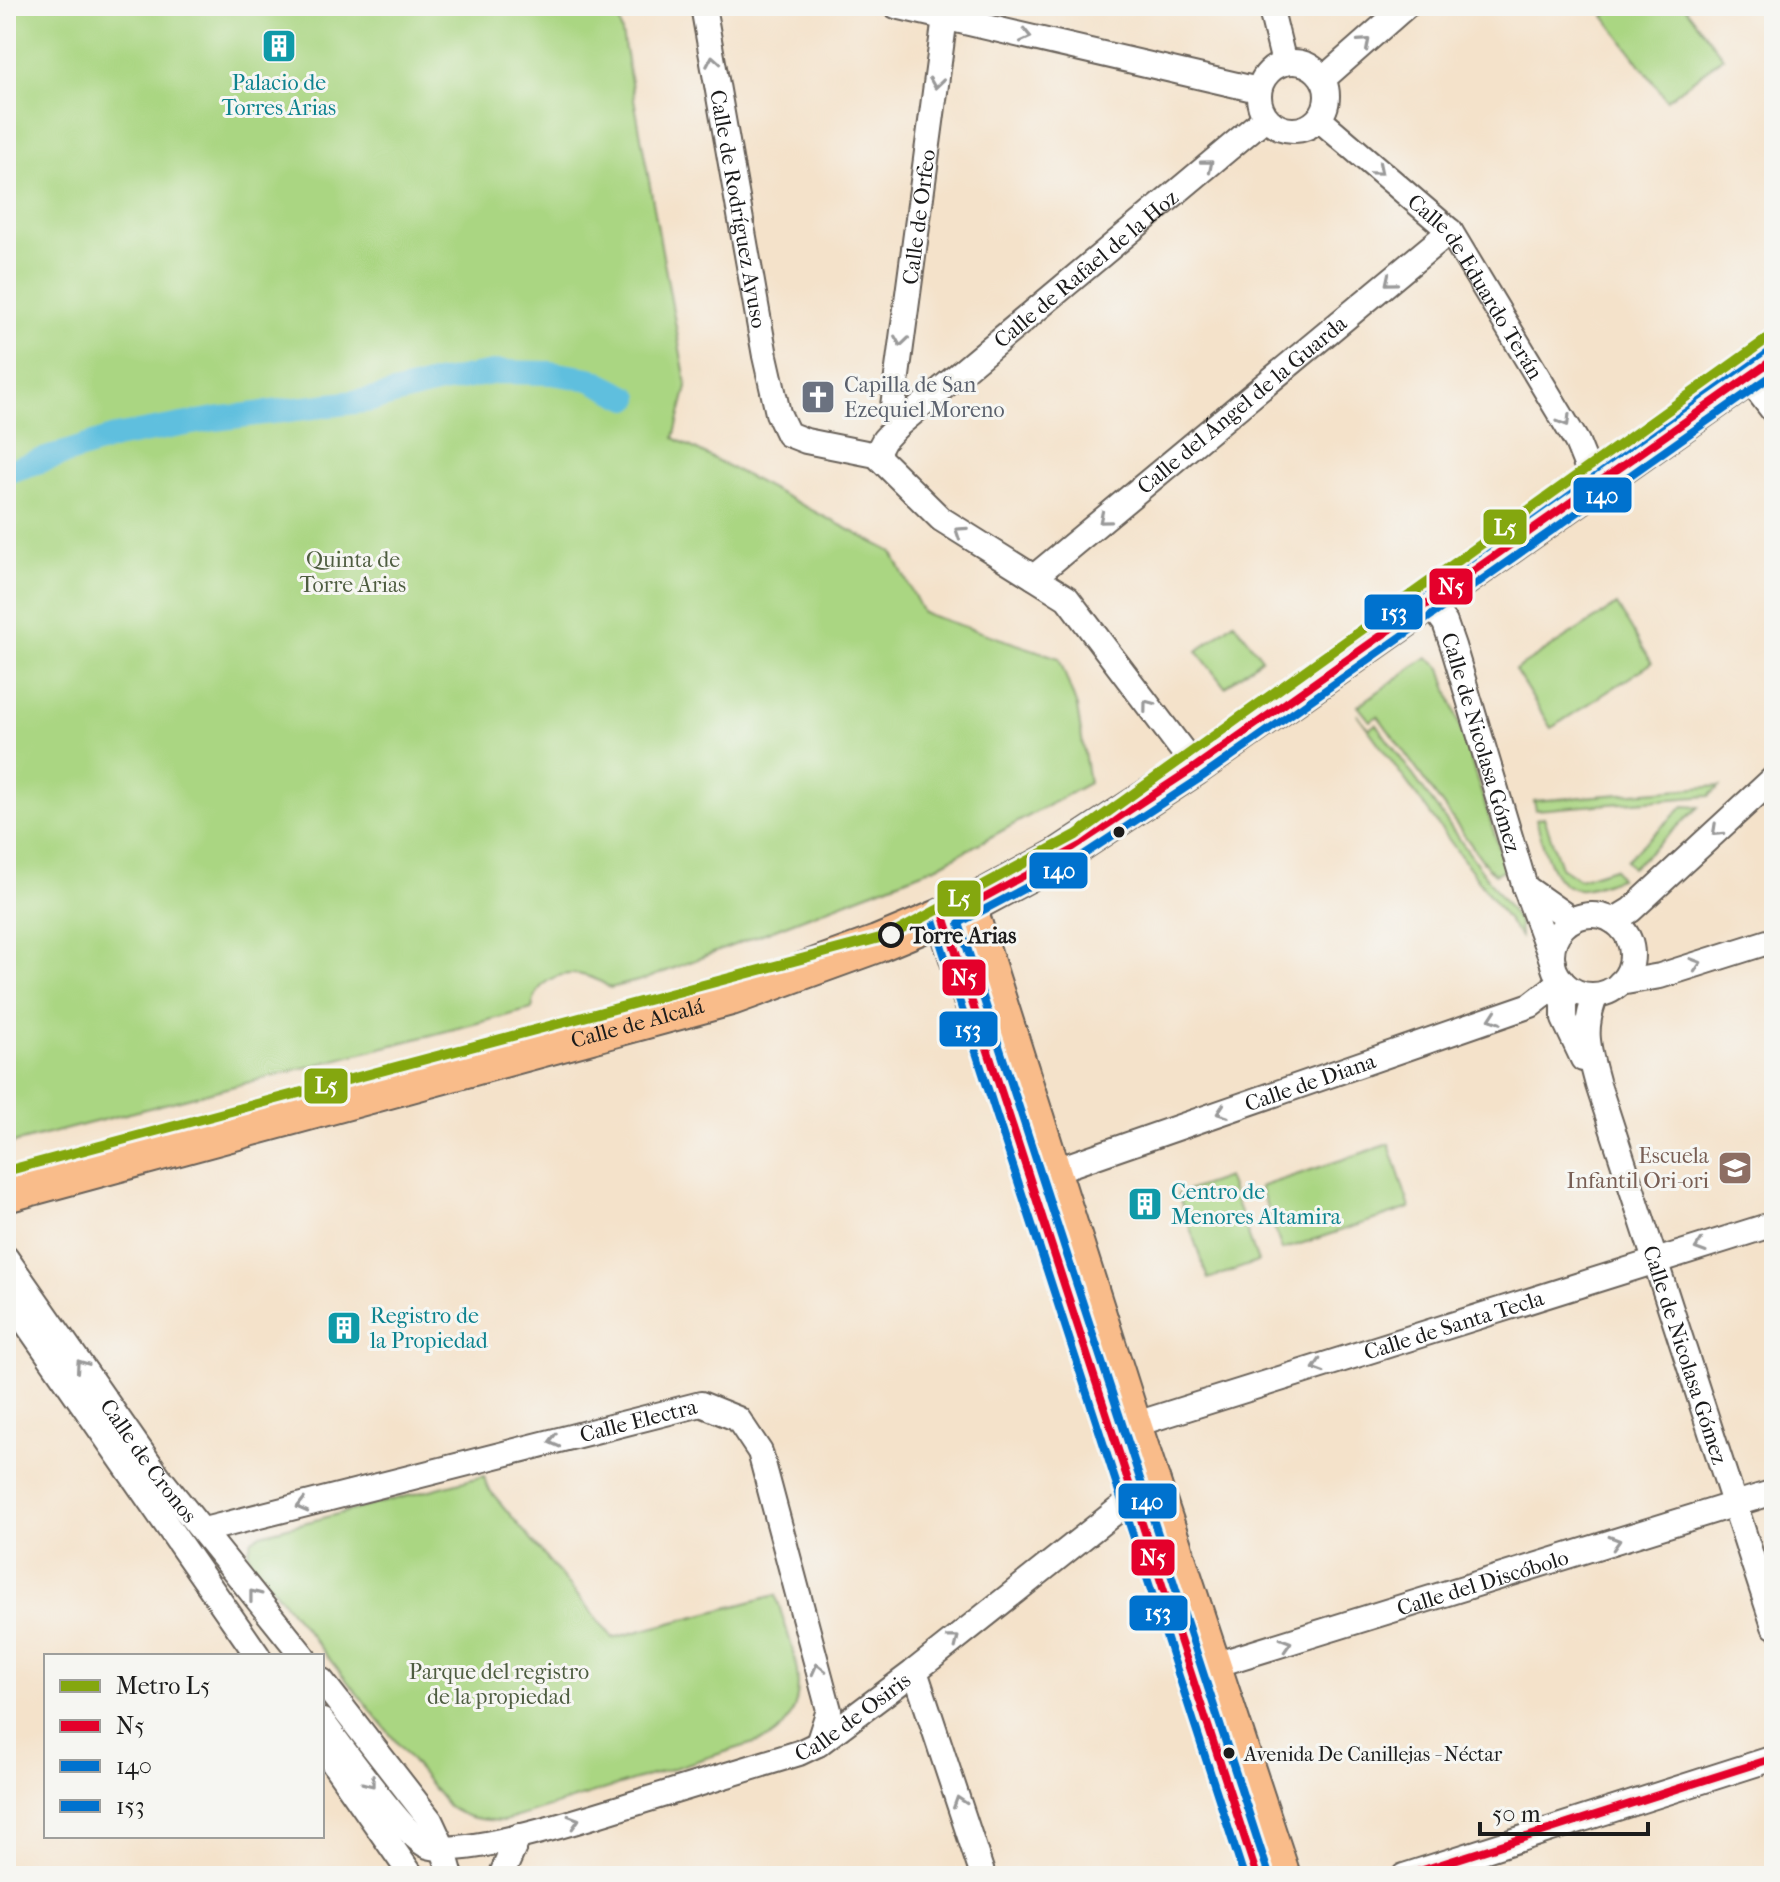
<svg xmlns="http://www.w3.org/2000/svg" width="1780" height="1882" font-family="'IM FELL French Canon',serif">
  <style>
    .green { fill: #aad682; stroke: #63794f; stroke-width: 2 }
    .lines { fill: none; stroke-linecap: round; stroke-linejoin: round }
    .canal { stroke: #5fbfde; stroke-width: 24 }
    .street-casing { stroke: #686159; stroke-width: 28 }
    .primary-casing { stroke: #686159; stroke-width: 40 }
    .street { stroke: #fff; stroke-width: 24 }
    .primary { stroke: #f9bc8a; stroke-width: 36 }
    .bus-1-casing { stroke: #f6f6f2; stroke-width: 14 }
    .bus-2-casing { stroke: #f6f6f2; stroke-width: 14 }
    .bus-3-casing { stroke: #f6f6f2; stroke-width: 14 }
    .bus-1 { stroke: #e4002b; stroke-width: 8 }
    .bus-2 { stroke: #0072ce; stroke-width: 8 }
    .bus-3 { stroke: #0072ce; stroke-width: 8 }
    .metro-1-casing { stroke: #f6f6f2; stroke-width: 16 }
    .metro-1 { stroke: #84a70f; stroke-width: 10 }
    .oneway { stroke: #999 }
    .bus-dot { fill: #1c1c1c; stroke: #f6f6f2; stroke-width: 3 }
    .stop-dot { fill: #f6f6f2; stroke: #1c1c1c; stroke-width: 4 }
    .labels { text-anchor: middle; stroke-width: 6; stroke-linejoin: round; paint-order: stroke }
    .bus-label { font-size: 20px; fill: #1c1c1c; stroke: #f6f6f2; text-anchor: start }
    .culture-label { font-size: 22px; fill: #0d838f; stroke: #f6f6f2; text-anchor: start }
    .street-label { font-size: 22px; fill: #1c1c1c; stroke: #f6f6f2 }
    .worship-label { font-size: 22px; fill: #5b616d; stroke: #f6f6f2; text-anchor: start }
    .park-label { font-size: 22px; fill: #4e5d40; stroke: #f6f6f2 }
    .stop-label { font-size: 22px; font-weight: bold; fill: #1c1c1c; stroke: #f6f6f2; text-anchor: start }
    .education-label { font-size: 22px; fill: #785e54; stroke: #f6f6f2; text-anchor: end }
    .line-badge { stroke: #f6f6f2; stroke-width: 3 }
    .badge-label { font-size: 22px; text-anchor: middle; font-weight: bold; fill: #fff }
  </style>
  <rect width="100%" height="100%" fill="#f6f6f2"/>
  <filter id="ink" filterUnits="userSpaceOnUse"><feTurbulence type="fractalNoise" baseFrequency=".0125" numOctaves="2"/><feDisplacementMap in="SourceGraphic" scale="16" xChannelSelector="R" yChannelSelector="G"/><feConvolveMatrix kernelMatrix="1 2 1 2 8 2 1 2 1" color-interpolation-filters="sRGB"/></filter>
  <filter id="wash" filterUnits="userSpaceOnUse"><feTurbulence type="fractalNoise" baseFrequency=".006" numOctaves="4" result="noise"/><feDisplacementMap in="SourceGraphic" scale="32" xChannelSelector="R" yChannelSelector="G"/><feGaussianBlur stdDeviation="1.8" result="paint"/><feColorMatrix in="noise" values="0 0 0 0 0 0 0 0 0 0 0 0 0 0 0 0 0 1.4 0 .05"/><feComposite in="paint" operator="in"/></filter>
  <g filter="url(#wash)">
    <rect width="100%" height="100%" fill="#f4e2ca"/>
    <!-- green -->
    <path class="green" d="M 6,6 L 617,6 L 687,387 L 674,438 L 892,552 L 923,613 L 1059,658 L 1077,707 L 1089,783 L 938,866 L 646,979 L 610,988 C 583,966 537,968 532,1009 L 6,1145 Z
      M 1617,6 L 1684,6 L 1723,57 L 1667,100 L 1604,16 Z
      M 1617,605 L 1652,663 L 1551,728 L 1515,670 Z
      M 1234,622 L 1262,658 L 1225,687 L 1197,651 Z
      M 1427,657 L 1441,668 L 1506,869 L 1495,874 L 1488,868 L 1378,716 L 1370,721 L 1358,706 Z
      M 1357,714 L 1369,729 L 1376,724 L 1519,922 L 1520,937 Z
      M 1720,786 L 1709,796 L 1536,810 L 1534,801 Z
      M 1684,806 L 1699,807 L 1632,868 L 1626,860 Z
      M 1544,817 L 1561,867 L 1579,879 L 1614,868 L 1620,878 C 1608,881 1595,888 1583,889 C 1550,892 1543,842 1536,819 Z
      M 1389,1144 L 1410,1208 L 1282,1250 L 1260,1187 Z
      M 1227,1177 L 1258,1262 L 1208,1279 L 1178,1194 Z
      M 484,1476 L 487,1487 L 613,1638 L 776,1595 C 789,1643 821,1704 770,1738 L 504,1821 C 482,1820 465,1819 448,1806 L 251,1562 L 248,1552 L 252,1540 L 261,1534 Z"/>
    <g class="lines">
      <!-- canal -->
      <path class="canal" d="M 6,472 L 115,437 L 215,419 L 371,400 L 436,383 L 498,372 L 551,373 L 590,379 L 628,398"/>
    </g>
  </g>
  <g filter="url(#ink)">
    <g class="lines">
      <!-- street casing -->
      <g class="street-casing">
        <g id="street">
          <path id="s1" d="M 703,6 L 765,356 L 778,413 L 788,434 L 806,441 L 876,455 L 941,519 L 1067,598 L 1195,767"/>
          <path d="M 896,6 L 1258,90"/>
          <path d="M 1270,6 L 1284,63"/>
          <circle cx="1293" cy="96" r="34"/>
          <path d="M 1323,79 L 1406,6"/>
          <path id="s2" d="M 1319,119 L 1450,231 L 1577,442 L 1594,484"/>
          <path d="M 1748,378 L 1774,412"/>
          <path id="s3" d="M 896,427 L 893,406 L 945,17 L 944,6"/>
          <path id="s4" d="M 876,455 L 884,440 L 896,427 L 1265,118"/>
          <path id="s5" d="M 1034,577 L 1450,231"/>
          <path id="s6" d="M 1430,603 L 1445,623 L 1453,646 L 1525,887 L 1553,963"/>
          <path d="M 1525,887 L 1572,920"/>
          <circle cx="1592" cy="955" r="40"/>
          <path d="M 1613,921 L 1631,910 L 1774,778"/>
          <path d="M 1620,983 L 1660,976 L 1774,940"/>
          <path d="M 1564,984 L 1564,1019 L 1583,1059"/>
          <path id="s7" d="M 1596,995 C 1581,1031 1589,1050 1598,1085 L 1774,1626"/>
          <path id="s8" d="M 1053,1171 L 1531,1005 L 1562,981"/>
          <path id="s9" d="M 6,1258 L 159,1477 L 303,1656"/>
          <path d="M 6,1294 L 258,1656"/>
          <path id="s10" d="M 1133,1425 L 1774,1224"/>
          <path id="s11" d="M 204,1530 L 701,1404 L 738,1419 L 760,1452 L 829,1710 L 818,1744"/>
          <path d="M 915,1671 L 983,1876"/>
          <path id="s12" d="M 1192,1672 L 1774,1492"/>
          <path d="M 322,1681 L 430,1820 L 443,1848 L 451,1876"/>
          <path id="s13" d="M 322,1721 C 340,1745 406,1838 428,1846 C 466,1859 599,1814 642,1801 C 694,1785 747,1769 799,1753 L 818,1744 L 915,1671 L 1134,1497"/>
          <path d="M 322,1747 L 412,1876"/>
          <path d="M 501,1876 L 519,1836"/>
          <path d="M 1404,1876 L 1774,1758"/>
        </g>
      </g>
      <!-- primary casing -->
      <g class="primary-casing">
        <g id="primary">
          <path d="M 968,906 L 1133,1425 L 1282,1876"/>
          <path d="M 944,916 L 980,1024"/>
          <path id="s14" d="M 6,1194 L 731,997 L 877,944 L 968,906 L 1058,857 L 1195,767 L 1774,359"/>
        </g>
      </g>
      <!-- street -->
      <use href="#street" class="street"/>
      <!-- primary -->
      <use href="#primary" class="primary"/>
      <!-- bus-1 casing -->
      <g class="bus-1-casing">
        <path id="bus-1" d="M 1257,1876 L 944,916 L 968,906 L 1058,857 L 1195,767 L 1774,359
          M 1404,1876 L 1774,1758"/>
      </g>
      <!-- bus-2 casing -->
      <g class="bus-2-casing">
        <path id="bus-2" d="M 1268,1872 L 959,923 L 1065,867 L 1202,777 L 1774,374"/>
      </g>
      <!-- bus-3 casing -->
      <g class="bus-3-casing">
        <path id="bus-3" d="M 1244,1876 L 933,920 L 933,912 L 937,906 L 963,895 L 1052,847 L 1188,757 L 1767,349"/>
      </g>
      <!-- bus-1 -->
      <use href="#bus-1" class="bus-1"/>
      <!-- bus-2 -->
      <use href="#bus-2" class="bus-2"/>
      <!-- bus-3 -->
      <use href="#bus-3" class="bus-3"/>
      <!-- metro-1 casing -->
      <g class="metro-1-casing">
        <path id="metro-1" d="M 6,1171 L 891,935 L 1076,835 L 1774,334"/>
      </g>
      <!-- metro-1 -->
      <use href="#metro-1" class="metro-1"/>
    </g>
    <!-- one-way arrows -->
    <defs><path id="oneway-chevron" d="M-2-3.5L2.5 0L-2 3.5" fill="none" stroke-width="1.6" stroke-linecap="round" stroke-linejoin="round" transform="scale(2)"/></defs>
    <g class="oneway">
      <use href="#oneway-chevron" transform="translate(1026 36) rotate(13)"/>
      <use href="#oneway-chevron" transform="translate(1365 43) rotate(-41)"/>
      <use href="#oneway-chevron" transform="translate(713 61) rotate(-100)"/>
      <use href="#oneway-chevron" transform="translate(936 83) rotate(98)"/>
      <use href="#oneway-chevron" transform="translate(1208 165) rotate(-40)"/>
      <use href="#oneway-chevron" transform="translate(1378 170) rotate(40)"/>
      <use href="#oneway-chevron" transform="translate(1390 281) rotate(140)"/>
      <use href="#oneway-chevron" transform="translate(901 341) rotate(98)"/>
      <use href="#oneway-chevron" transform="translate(1565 421) rotate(59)"/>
      <use href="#oneway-chevron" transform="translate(1104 519) rotate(140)"/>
      <use href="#oneway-chevron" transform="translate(960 532) rotate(-146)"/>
      <use href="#oneway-chevron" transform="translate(1148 705) rotate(-127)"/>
      <use href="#oneway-chevron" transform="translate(1717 831) rotate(137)"/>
      <use href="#oneway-chevron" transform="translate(1696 964) rotate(-18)"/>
      <use href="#oneway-chevron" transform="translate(1494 1018) rotate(161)"/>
      <use href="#oneway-chevron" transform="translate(1222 1112) rotate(161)"/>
      <use href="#oneway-chevron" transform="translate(1700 1247) rotate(162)"/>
      <use href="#oneway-chevron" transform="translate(81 1365) rotate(-125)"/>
      <use href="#oneway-chevron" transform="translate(1318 1367) rotate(163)"/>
      <use href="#oneway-chevron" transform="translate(554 1441) rotate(166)"/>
      <use href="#oneway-chevron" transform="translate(302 1506) rotate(166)"/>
      <use href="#oneway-chevron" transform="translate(1615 1542) rotate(-17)"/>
      <use href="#oneway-chevron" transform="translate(254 1595) rotate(-128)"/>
      <use href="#oneway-chevron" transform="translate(954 1640) rotate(-38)"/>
      <use href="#oneway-chevron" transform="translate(1286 1644) rotate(-17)"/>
      <use href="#oneway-chevron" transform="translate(818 1669) rotate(-104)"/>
      <use href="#oneway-chevron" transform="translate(370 1782) rotate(52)"/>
      <use href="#oneway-chevron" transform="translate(959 1802) rotate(-108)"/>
      <use href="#oneway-chevron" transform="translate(574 1821) rotate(-17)"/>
    </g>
  </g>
  <!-- icons -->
  <defs>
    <g id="building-square" transform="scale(1.8)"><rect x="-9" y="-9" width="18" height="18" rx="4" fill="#0f9aa8" stroke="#f6f6f2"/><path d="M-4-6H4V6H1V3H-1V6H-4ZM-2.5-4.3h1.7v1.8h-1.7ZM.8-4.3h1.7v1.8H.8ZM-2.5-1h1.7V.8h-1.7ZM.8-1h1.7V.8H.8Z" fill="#fff"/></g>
    <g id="church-square" transform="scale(1.8)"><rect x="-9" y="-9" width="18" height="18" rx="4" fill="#6b7280" stroke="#f6f6f2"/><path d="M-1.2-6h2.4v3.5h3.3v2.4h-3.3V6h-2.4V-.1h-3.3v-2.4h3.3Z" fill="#fff"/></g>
    <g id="school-square" transform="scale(1.8)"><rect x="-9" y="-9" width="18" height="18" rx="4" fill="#8d6e63" stroke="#f6f6f2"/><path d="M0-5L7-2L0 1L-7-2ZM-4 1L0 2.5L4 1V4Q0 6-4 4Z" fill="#fff"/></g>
  </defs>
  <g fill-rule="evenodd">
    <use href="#building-square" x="279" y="46"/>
    <use href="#church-square" x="818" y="397"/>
    <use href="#school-square" x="1735" y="1168"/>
    <use href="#building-square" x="1145" y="1204"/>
    <use href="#building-square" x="344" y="1328"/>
  </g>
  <!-- markers -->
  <g class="bus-dot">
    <circle cx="1119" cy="832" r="7"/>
    <circle cx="1229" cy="1753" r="7"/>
  </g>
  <circle class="stop-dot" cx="891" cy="935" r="11"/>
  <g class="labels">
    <!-- bus labels -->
    <g class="bus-label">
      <text x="1244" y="1761">Avenida De Canillejas - Néctar</text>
    </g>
    <!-- culture labels -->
    <g class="culture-label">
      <text x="279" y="90" text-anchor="middle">Palacio de<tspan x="279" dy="25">Torres Arias</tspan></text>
      <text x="1171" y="1199">Centro de<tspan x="1171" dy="25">Menores Altamira</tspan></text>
      <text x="370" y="1323">Registro de<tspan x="370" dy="25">la Propiedad</tspan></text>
    </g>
    <!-- street labels -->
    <g class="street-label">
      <text dy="8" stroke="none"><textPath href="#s1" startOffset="206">Calle de Rodríguez Ayuso</textPath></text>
      <text dy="8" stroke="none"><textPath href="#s3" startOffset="212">Calle de Orfeo</textPath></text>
      <text dy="8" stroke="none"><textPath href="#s4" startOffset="282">Calle de Rafael de la Hoz</textPath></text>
      <text dy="8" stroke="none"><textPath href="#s2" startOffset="232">Calle de Eduardo Terán</textPath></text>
      <text dy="8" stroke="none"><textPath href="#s5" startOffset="270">Calle del Ángel de la Guarda</textPath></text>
      <text dy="8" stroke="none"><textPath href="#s6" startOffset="150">Calle de Nicolasa Gómez</textPath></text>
      <text dy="8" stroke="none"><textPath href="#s14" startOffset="654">Calle de Alcalá</textPath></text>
      <text dy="8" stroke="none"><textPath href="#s8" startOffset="272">Calle de Diana</textPath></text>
      <text dy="8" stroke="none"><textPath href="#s10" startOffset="336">Calle de Santa Tecla</textPath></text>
      <text dy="8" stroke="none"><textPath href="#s7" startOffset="376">Calle de Nicolasa Gómez</textPath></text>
      <text dy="8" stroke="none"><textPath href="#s11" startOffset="448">Calle Electra</textPath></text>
      <text dy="8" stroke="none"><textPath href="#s9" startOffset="248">Calle de Cronos</textPath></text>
      <text dy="8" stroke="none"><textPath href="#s12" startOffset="304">Calle del Discóbolo</textPath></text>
      <text dy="8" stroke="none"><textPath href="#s13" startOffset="614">Calle de Osiris</textPath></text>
    </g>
    <!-- worship labels -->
    <g class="worship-label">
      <text x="844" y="392">Capilla de San<tspan x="844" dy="25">Ezequiel Moreno</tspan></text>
    </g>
    <!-- park labels -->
    <g class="park-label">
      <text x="353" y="567">Quinta de<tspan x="353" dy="25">Torre Arias</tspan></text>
      <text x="499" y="1679">Parque del registro<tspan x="499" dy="25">de la propiedad</tspan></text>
    </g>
    <!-- stop labels -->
    <g class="stop-label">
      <text x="910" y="943">Torre Arias</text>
    </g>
    <!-- education labels -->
    <g class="education-label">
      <text x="1709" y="1163">Escuela<tspan x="1709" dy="25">Infantil Ori-ori</tspan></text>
    </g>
  </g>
  <g class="line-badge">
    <rect x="1572" y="476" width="61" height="38" rx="8" fill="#0072ce"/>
    <rect x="1482" y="508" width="46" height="38" rx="8" fill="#84a70f"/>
    <rect x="1428" y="567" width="46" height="39" rx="8" fill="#e4002b"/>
    <rect x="1363" y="593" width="61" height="38" rx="8" fill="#0072ce"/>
    <rect x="1028" y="851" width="61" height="39" rx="8" fill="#0072ce"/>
    <rect x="936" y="879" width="46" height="39" rx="8" fill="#84a70f"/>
    <rect x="941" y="958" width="46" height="39" rx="8" fill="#e4002b"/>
    <rect x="938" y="1010" width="61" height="38" rx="8" fill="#0072ce"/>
    <rect x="303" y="1067" width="46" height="38" rx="8" fill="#84a70f"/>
    <rect x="1117" y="1482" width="61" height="38" rx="8" fill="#0072ce"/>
    <rect x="1130" y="1538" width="46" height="39" rx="8" fill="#e4002b"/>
    <rect x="1128" y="1594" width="61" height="38" rx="8" fill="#0072ce"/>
  </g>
  <g class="badge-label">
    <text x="1602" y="503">140</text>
    <text x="1505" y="535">L5</text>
    <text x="1451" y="594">N5</text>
    <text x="1394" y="620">153</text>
    <text x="1059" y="878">140</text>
    <text x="959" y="906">L5</text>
    <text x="964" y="985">N5</text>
    <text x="968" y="1037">153</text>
    <text x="326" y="1093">L5</text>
    <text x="1147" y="1509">140</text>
    <text x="1153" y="1565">N5</text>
    <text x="1158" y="1620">153</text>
  </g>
  <!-- margin -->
  <rect width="1780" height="1882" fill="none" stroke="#f6f6f2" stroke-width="32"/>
  <!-- legend -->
  <rect x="44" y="1654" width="280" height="184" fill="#f6f6f2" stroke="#9f9f9c" stroke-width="2"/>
  <rect x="60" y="1680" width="40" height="12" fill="#84a70f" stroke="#9f9f9c" stroke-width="2"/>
  <text x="116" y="1694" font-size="24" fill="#1c1c1c">Metro L5</text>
  <rect x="60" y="1720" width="40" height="12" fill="#e4002b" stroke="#9f9f9c" stroke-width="2"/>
  <text x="116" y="1734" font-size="24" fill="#1c1c1c">N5</text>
  <rect x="60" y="1760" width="40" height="12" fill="#0072ce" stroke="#9f9f9c" stroke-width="2"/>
  <text x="116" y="1774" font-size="24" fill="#1c1c1c">140</text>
  <rect x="60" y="1800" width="40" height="12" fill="#0072ce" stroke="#9f9f9c" stroke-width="2"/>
  <text x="116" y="1814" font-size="24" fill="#1c1c1c">153</text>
  <!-- scale -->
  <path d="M1480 1822v12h168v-12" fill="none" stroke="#1c1c1c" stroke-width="4"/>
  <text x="1492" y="1822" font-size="24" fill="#1c1c1c" stroke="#f6f6f2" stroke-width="6" paint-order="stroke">50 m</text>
</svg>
